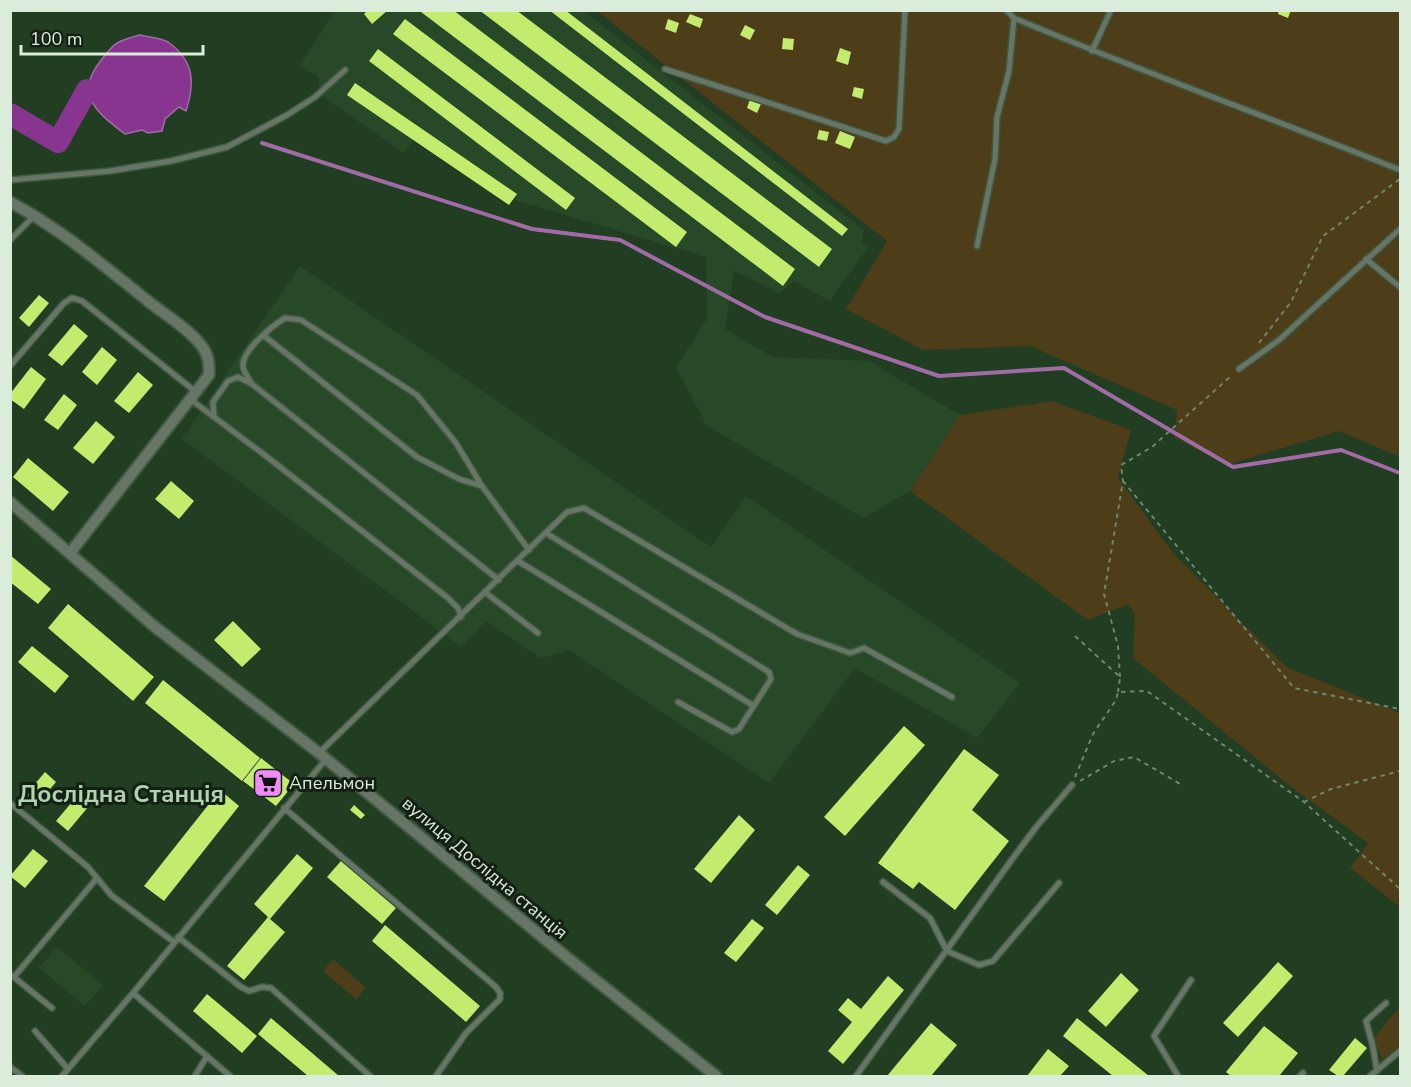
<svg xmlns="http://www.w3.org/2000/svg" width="1411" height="1087" font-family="'Nunito Sans',sans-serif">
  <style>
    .built { fill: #274928 }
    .green { fill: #4e3d19 }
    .water { fill: #88358f; stroke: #a16ca6; stroke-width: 1.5 }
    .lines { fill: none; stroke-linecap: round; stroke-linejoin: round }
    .stream { stroke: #a16ca6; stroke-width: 4 }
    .river { stroke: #88358f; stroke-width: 22 }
    .building { fill: #c3ec6e }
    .service-casing { stroke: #3f5940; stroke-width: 8 }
    .minor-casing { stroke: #3f5940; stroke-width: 14 }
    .path { stroke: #6e856e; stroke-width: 2; stroke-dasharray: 4.5 4.5; stroke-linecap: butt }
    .service { stroke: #677567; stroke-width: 5 }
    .minor { stroke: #677567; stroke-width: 10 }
    .labels { text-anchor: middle; stroke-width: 6; stroke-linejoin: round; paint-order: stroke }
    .poi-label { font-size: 18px; fill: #dcecdb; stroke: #142014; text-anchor: start }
    .street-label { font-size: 18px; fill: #dcecdb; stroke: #142014 }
    .district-label { font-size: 24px; font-weight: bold; fill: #b1d2b0; stroke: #142014 }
  </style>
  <rect width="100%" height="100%" fill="#213d22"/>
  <!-- built -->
  <path class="built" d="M 337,11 L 584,11 L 864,230 L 861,242 L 869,246 L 830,301 L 794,281 L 779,293 L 734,271 L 725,329 L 773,357 L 869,361 L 960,415 L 910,491 L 863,518 L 706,425 L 676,367 L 707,319 L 706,257 L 507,198 L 415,138 L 404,153 L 322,96 L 317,76 L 300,66 L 333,13 Z
    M 300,266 L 711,547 L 746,496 L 1020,683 L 977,738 L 855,668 L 769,783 L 570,651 L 540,658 L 486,621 L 461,647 L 182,439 Z
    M 57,947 L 103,985 L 85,1006 L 39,968 Z"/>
  <!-- green -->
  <path class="green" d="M 597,11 L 1400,11 L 1400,457 L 1339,431 L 1226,465 L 1174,437 L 1177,410 L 1030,346 L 923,350 L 846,309 L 887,241 Z
    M 1052,401 L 1131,430 L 1118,478 L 1173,553 L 1286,667 L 1400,713 L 1400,907 L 1350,868 L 1368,843 L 1290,786 L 1133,658 L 1135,614 L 1128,604 L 1088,620 L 910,491 L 960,415 Z
    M 333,959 L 365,987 L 357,1000 L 323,971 Z
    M 1400,1006 L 1400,1046 L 1382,1060 L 1374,1038 Z"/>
  <!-- water -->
  <path class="water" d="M 140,35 C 148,37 161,38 168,42 C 195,61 195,84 186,111 L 179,107 L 165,119 L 162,131 L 148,133 L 142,130 L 125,134 C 99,114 74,96 99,63 C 115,42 114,42 140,35 Z"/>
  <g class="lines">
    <!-- stream -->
    <path class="stream" d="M 262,143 L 532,229 L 620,240 L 765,317 L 939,376 L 1064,368 L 1233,467 L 1341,450 L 1400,473"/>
    <!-- river -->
    <path class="river" d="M 10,114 L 58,142 L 87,90"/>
  </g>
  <!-- building -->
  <path class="building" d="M 368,10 L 388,10 L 372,24 L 364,14 Z
    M 422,10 L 453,10 L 795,269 L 783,286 L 421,12 Z
    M 479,10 L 516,10 L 832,249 L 819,267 Z
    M 549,10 L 565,10 L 848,229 L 842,236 Z
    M 1279,10 L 1291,10 L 1288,18 L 1278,14 Z
    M 690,14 L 703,19 L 700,28 L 686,22 Z
    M 405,19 L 687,232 L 676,247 L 393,34 Z
    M 668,19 L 679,23 L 676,33 L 665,29 Z
    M 745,25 L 755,30 L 750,40 L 740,35 Z
    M 783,38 L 794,39 L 793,50 L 782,49 Z
    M 840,48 L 851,52 L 848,65 L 836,61 Z
    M 378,49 L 575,198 L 566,210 L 369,61 Z
    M 355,83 L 517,194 L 509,205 L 347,95 Z
    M 854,87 L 864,89 L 862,99 L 852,96 Z
    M 750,99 L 761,104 L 757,113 L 747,108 Z
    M 819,130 L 829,132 L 827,141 L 817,139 Z
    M 840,131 L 855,137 L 850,149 L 835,143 Z
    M 39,295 L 49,303 L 29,327 L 19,318 Z
    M 74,324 L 88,336 L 62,366 L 48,355 Z
    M 102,347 L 117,360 L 97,385 L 82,372 Z
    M 31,367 L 46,379 L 24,409 L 10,399 L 10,394 Z
    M 138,372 L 153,385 L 129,413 L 114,401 Z
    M 64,394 L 77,405 L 58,430 L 44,420 Z
    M 96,421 L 115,437 L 93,464 L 73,448 Z
    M 28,458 L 69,492 L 53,511 L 13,477 Z
    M 171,481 L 194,501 L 179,519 L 155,499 Z
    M 10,555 L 51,589 L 38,604 L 10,582 Z
    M 68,604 L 154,677 L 133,701 L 48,628 Z
    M 233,621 L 261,649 L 242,667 L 214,640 Z
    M 32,646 L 69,676 L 55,693 L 18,662 Z
    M 163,680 L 260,758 L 242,781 L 145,703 Z
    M 904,726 L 925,745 L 845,836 L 824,817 Z
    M 964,749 L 999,775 L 972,810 L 1009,841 L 955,910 L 919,882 L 913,889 L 878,863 Z
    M 261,758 L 294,784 L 276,806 L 243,781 Z
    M 45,772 L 56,782 L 34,808 L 23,798 Z
    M 220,790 L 239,806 L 164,901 L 144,886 Z
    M 77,796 L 89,806 L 68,831 L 56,821 Z
    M 354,805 L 365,815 L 361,819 L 350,810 Z
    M 739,815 L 755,830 L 711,883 L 694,869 Z
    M 33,849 L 48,861 L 25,888 L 10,876 Z
    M 297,854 L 313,868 L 270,919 L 285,932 L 244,980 L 227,966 L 268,917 L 254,904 Z
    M 341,861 L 396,908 L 382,924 L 327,877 Z
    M 798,865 L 810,875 L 777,915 L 765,905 Z
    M 752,919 L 764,928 L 736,962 L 724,953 Z
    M 385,925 L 480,1006 L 466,1022 L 372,941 Z
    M 1278,962 L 1293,976 L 1238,1037 L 1223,1023 Z
    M 1121,973 L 1139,990 L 1106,1027 L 1088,1011 Z
    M 888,976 L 904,990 L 843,1064 L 828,1051 L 852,1022 L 838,1010 L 848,998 L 861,1009 Z
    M 207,994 L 257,1036 L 242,1053 L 193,1011 Z
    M 271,1018 L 339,1076 L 308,1076 L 258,1034 Z
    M 1077,1018 L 1149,1076 L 1113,1076 L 1063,1036 Z
    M 931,1023 L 957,1045 L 931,1076 L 887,1076 Z
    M 1264,1026 L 1298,1053 L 1279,1076 L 1231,1076 L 1226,1072 Z
    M 1355,1038 L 1367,1048 L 1343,1076 L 1338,1076 L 1329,1070 Z
    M 1048,1049 L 1069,1066 L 1060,1076 L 1027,1076 Z"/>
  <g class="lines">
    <!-- service casing -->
    <g class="service-casing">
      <path id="service" d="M 1006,10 L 1014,18 C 1142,72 1272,118 1400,170
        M 1092,51 L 1111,10
        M 665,69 L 886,141 L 894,137 L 899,129 L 905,10
        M 10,180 L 110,171 L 171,161 L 227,147 L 287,115 L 315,97 L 345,70
        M 10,240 L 34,216
        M 977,246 L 995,159 L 997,117 L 1009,71 L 1014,18
        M 1366,259 L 1400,287
        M 263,335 L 417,457 L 459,479 L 482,486
        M 10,366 L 64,303 L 72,298 L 82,301 L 196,392
        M 1239,369 L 1279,340 L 1400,229
        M 252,384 C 249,379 244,372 243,367 C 241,351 272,326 285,318 L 301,320 L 417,395 L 456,443 L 482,486 L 529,550
        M 190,399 L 262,453 L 448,598 L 458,608 L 461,617
        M 214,417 L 213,402 L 228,381 L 238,377 L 252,384 L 499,580
        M 546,533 L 769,672 L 771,679 L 739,729 L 732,732 L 678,702
        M 518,561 L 754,706
        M 486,593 L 538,633
        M 319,753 L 567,512 L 584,508 L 797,634 L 850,653 L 864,648 L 952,697
        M 10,803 L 88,867 L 111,895 L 174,942
        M 284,808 L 496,987 L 500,993 L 500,999 L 466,1033 L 436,1076
        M 883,882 L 930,918 L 947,951 L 979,965 L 993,961 L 1059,883
        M 178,937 L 241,987 L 249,991 L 262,987 L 271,988 L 370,1076
        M 10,974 L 52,1008
        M 14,977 L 97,878
        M 35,1031 L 68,1069
        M 10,1067 L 22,1076
        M 1377,1071 L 1373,1047 L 1366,1021 L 1386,1003
        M 62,1076 L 133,993
        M 195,1076 L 207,1056
        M 230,1076 L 133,993 L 326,759
        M 856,1076 L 1013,858 L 1037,826 L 1072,785
        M 1178,1076 L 1154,1036 L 1191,980
        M 1300,1076 L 1303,1073
        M 1370,1076 L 1400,1051"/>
    </g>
    <!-- minor casing -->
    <g class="minor-casing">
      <path id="minor" d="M 10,202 C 61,229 104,266 148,301 C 165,315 188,328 201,345 C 209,355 209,363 209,375 L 70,553
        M 10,502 L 155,627 L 319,753 L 569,959 L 716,1076"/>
    </g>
    <!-- path -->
    <path class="path" d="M 1259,343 L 1291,302 L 1323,236 L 1400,179
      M 1123,481 L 1294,688 L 1400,709
      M 1075,636 L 1120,677 L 1118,692
      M 1120,677 L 1118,646 L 1104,594 L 1123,481 L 1121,465 L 1152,447 L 1232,375
      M 1075,777 L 1093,734 L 1116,700 L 1118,692 L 1147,691 L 1304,802 L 1400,889
      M 1080,781 L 1114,761 L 1134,757 L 1182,785
      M 1304,802 L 1331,789 L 1400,771"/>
    <!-- service -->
    <use href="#service" class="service"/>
    <!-- minor -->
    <use href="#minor" class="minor"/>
  </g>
  <!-- icons -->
  <defs>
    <g id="supermarket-square" transform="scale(1.5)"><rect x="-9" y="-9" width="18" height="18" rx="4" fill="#ef8bf7" stroke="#142014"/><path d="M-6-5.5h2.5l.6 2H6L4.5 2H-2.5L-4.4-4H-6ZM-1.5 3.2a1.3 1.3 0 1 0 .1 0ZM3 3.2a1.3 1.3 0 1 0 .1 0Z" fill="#111"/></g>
  </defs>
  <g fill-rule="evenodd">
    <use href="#supermarket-square" x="268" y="783"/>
  </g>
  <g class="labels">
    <!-- poi labels -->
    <g class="poi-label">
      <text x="289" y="789">Апельмон</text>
    </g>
    <!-- street labels -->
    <g class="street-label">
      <text transform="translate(485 868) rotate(40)" y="6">вулиця Дослідна станція</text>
    </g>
    <!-- district labels -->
    <g class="district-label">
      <text x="121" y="802">Дослідна Станція</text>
    </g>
  </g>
  <!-- border -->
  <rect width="1411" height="1087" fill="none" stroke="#dcecdb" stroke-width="24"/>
  <!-- scale -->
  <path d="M21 45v9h182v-9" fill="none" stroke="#dcecdb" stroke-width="3"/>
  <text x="30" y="45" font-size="18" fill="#dcecdb" stroke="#142014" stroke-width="4.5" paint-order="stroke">100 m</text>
</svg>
